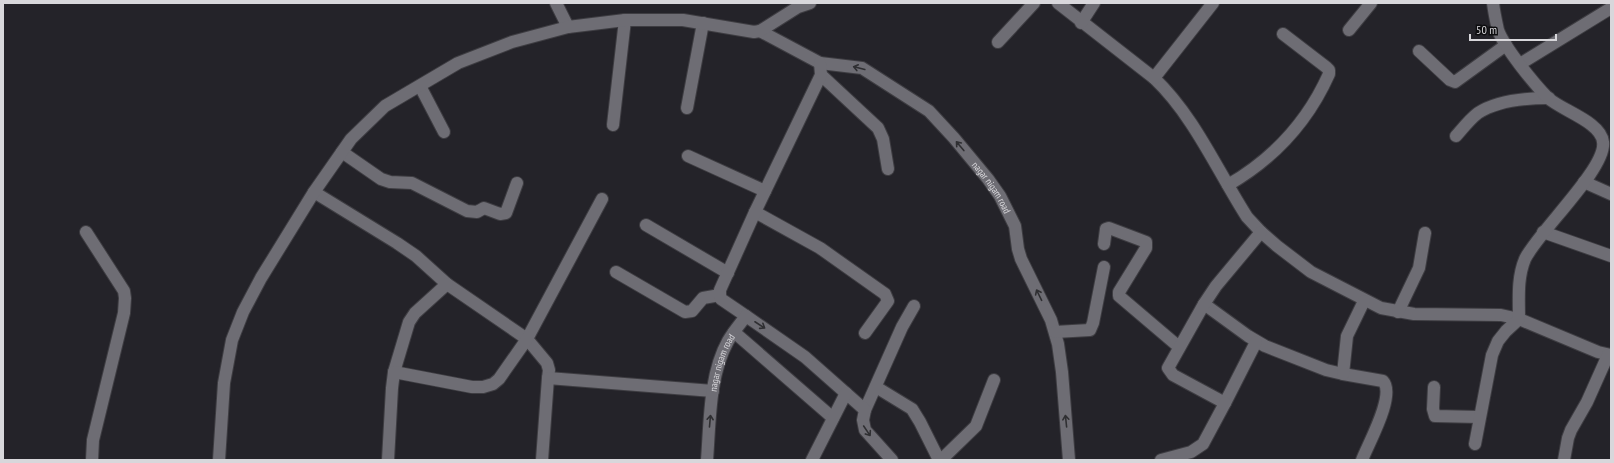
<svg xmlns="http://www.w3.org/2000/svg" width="1614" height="463" font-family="'PT Sans Narrow',sans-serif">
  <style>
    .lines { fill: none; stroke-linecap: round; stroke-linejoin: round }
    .minor-casing { stroke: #3e3d42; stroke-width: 14 }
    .minor { stroke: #6e6d74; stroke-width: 12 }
    .oneway { stroke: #2f2f32 }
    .labels { text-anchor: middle; stroke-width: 3; stroke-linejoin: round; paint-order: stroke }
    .street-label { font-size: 10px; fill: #d8d7db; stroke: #0d0d0f }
  </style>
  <rect width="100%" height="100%" fill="#242329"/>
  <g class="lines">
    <!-- minor casing -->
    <g class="minor-casing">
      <g id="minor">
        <path d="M 556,3 L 568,27"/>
        <path d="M 1058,3 L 1154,78 C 1194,116 1217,170 1247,217 L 1261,232 L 1277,246 L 1311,272 L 1381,308 L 1414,314 L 1501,315 L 1519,319 L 1598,352 L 1611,355"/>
        <path d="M 1081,23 L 1094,3"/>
        <path d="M 1349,30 L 1371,3"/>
        <path id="s1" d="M 760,31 L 820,63 L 862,68 L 929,111 L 954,138 L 988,179 L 1000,196 L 1015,226 L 1018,249 L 1021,259 L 1051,320 L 1058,344 L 1062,372 L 1069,460"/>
        <path d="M 998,42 L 1034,3"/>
        <path d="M 1419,51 L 1450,80 L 1455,82 L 1506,45"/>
        <path d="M 1520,64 L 1611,8"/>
        <path d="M 821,75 L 878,128 L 883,139 L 888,169"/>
        <path d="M 1154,78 L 1213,3"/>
        <path d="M 420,86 L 444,132"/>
        <path d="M 687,108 L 703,23"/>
        <path d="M 613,125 L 625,20"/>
        <path d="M 1456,136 C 1463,128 1470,119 1478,113 C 1498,100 1526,98 1549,98"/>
        <path d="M 342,152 L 381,179 L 390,182 L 412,183 L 467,211 L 477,212 L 484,208 L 500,214 L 506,213 L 517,183"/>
        <path d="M 688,156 L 765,191"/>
        <path d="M 1584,182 L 1611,194"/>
        <path d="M 1228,185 C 1273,159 1308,121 1329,74 L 1329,70 L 1326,67 L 1283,34"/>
        <path d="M 314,192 L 397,243 L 416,256 L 447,284 L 527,339 L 547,363 L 549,370 L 548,378"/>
        <path d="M 755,212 L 820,248 L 885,294 L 888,301 L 865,333"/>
        <path d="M 646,225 L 728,273"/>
        <path d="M 86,232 L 124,291 L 125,298 L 124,313 L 93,440 L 92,460"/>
        <path d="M 1543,232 L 1611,256"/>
        <path d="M 1104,244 L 1106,229 L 1109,228 L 1146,242 L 1146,248 L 1119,292 L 1119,296 L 1179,347"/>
        <path d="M 616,272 L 685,312 L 692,311 L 703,298 L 720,295"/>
        <path d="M 1204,304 L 1248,336 L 1265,346 L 1326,370 L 1343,374 L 1383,381 C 1396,395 1368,444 1362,460"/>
        <path d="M 1398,312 L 1419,268 L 1425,233"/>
        <path d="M 746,316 L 721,299 L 720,295 L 720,290 L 755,212 L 819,79 L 821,75 L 820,63"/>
        <path d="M 734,332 L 833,418"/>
        <path d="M 1055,332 L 1090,330 L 1093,323 L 1104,267"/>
        <path d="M 1256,342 L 1225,403 L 1173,375 L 1168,368 L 1204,304 L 1216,286 L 1261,232"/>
        <path d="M 394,372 L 409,322 L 415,313 L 447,284"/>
        <path d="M 1343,374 L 1347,336 L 1364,301"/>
        <path d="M 876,387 L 912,409 L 920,422 L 939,460"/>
        <path d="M 1434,387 L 1433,409 L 1435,416 L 1479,417"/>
        <path d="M 865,410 L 902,327 L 914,306"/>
        <path d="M 1475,444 L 1492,355 L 1498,341 L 1506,331 L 1519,319 C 1519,299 1517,278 1525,259 C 1538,232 1607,168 1603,142 C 1601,122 1563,111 1548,98 C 1535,85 1504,47 1498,30 C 1496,21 1494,12 1493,3"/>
        <path d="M 219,460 L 224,383 L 232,340 L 243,312 L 261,278 L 314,192 L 351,139 L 385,106 L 458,63 L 512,42 L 568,27 L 625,20 L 683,20 L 754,32 L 760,31 L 798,7 L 810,3"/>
        <path d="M 388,460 L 392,388 L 394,372 L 472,387 L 483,387 L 493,384 L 499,379 L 527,339 L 602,199"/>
        <path d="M 542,460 L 548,378 L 713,391"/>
        <path id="s2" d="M 707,460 C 710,422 709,375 728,341 C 733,332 740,324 746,316 L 805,357 L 865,410 L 863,420 L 865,430 L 892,460"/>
        <path d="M 812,460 L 846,393"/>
        <path d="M 941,460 L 976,426 L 994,380"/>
        <path d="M 1161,460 L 1191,452 L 1203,444 L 1225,403"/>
        <path d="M 1564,460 L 1568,438 L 1571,430 L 1587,402 L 1608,355"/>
      </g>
    </g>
    <!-- minor -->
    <use href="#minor" class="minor"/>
  </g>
  <!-- one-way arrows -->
  <defs><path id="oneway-shaft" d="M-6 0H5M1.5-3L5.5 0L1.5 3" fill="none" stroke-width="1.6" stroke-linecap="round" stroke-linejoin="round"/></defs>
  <g class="oneway">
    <use href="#oneway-shaft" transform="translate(859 68) rotate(-166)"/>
    <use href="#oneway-shaft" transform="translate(960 146) rotate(-130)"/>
    <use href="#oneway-shaft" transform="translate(1039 295) rotate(-116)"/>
    <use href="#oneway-shaft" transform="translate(760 325) rotate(33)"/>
    <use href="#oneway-shaft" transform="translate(710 421) rotate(-85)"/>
    <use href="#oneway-shaft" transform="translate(1066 421) rotate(-96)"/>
    <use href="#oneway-shaft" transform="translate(867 431) rotate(56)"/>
  </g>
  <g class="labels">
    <!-- street labels -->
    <g class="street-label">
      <text dy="4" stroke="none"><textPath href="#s1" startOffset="289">nagar nigam road</textPath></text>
      <text dy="4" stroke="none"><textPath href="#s2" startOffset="99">nagar nigam road</textPath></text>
    </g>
  </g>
  <!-- border -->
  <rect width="1614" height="463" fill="none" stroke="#d8d7db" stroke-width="8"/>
  <!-- scale -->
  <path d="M1470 34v6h86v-6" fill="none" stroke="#d8d7db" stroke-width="2"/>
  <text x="1476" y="34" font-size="12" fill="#d8d7db" stroke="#0d0d0f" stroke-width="3" paint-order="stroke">50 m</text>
</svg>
